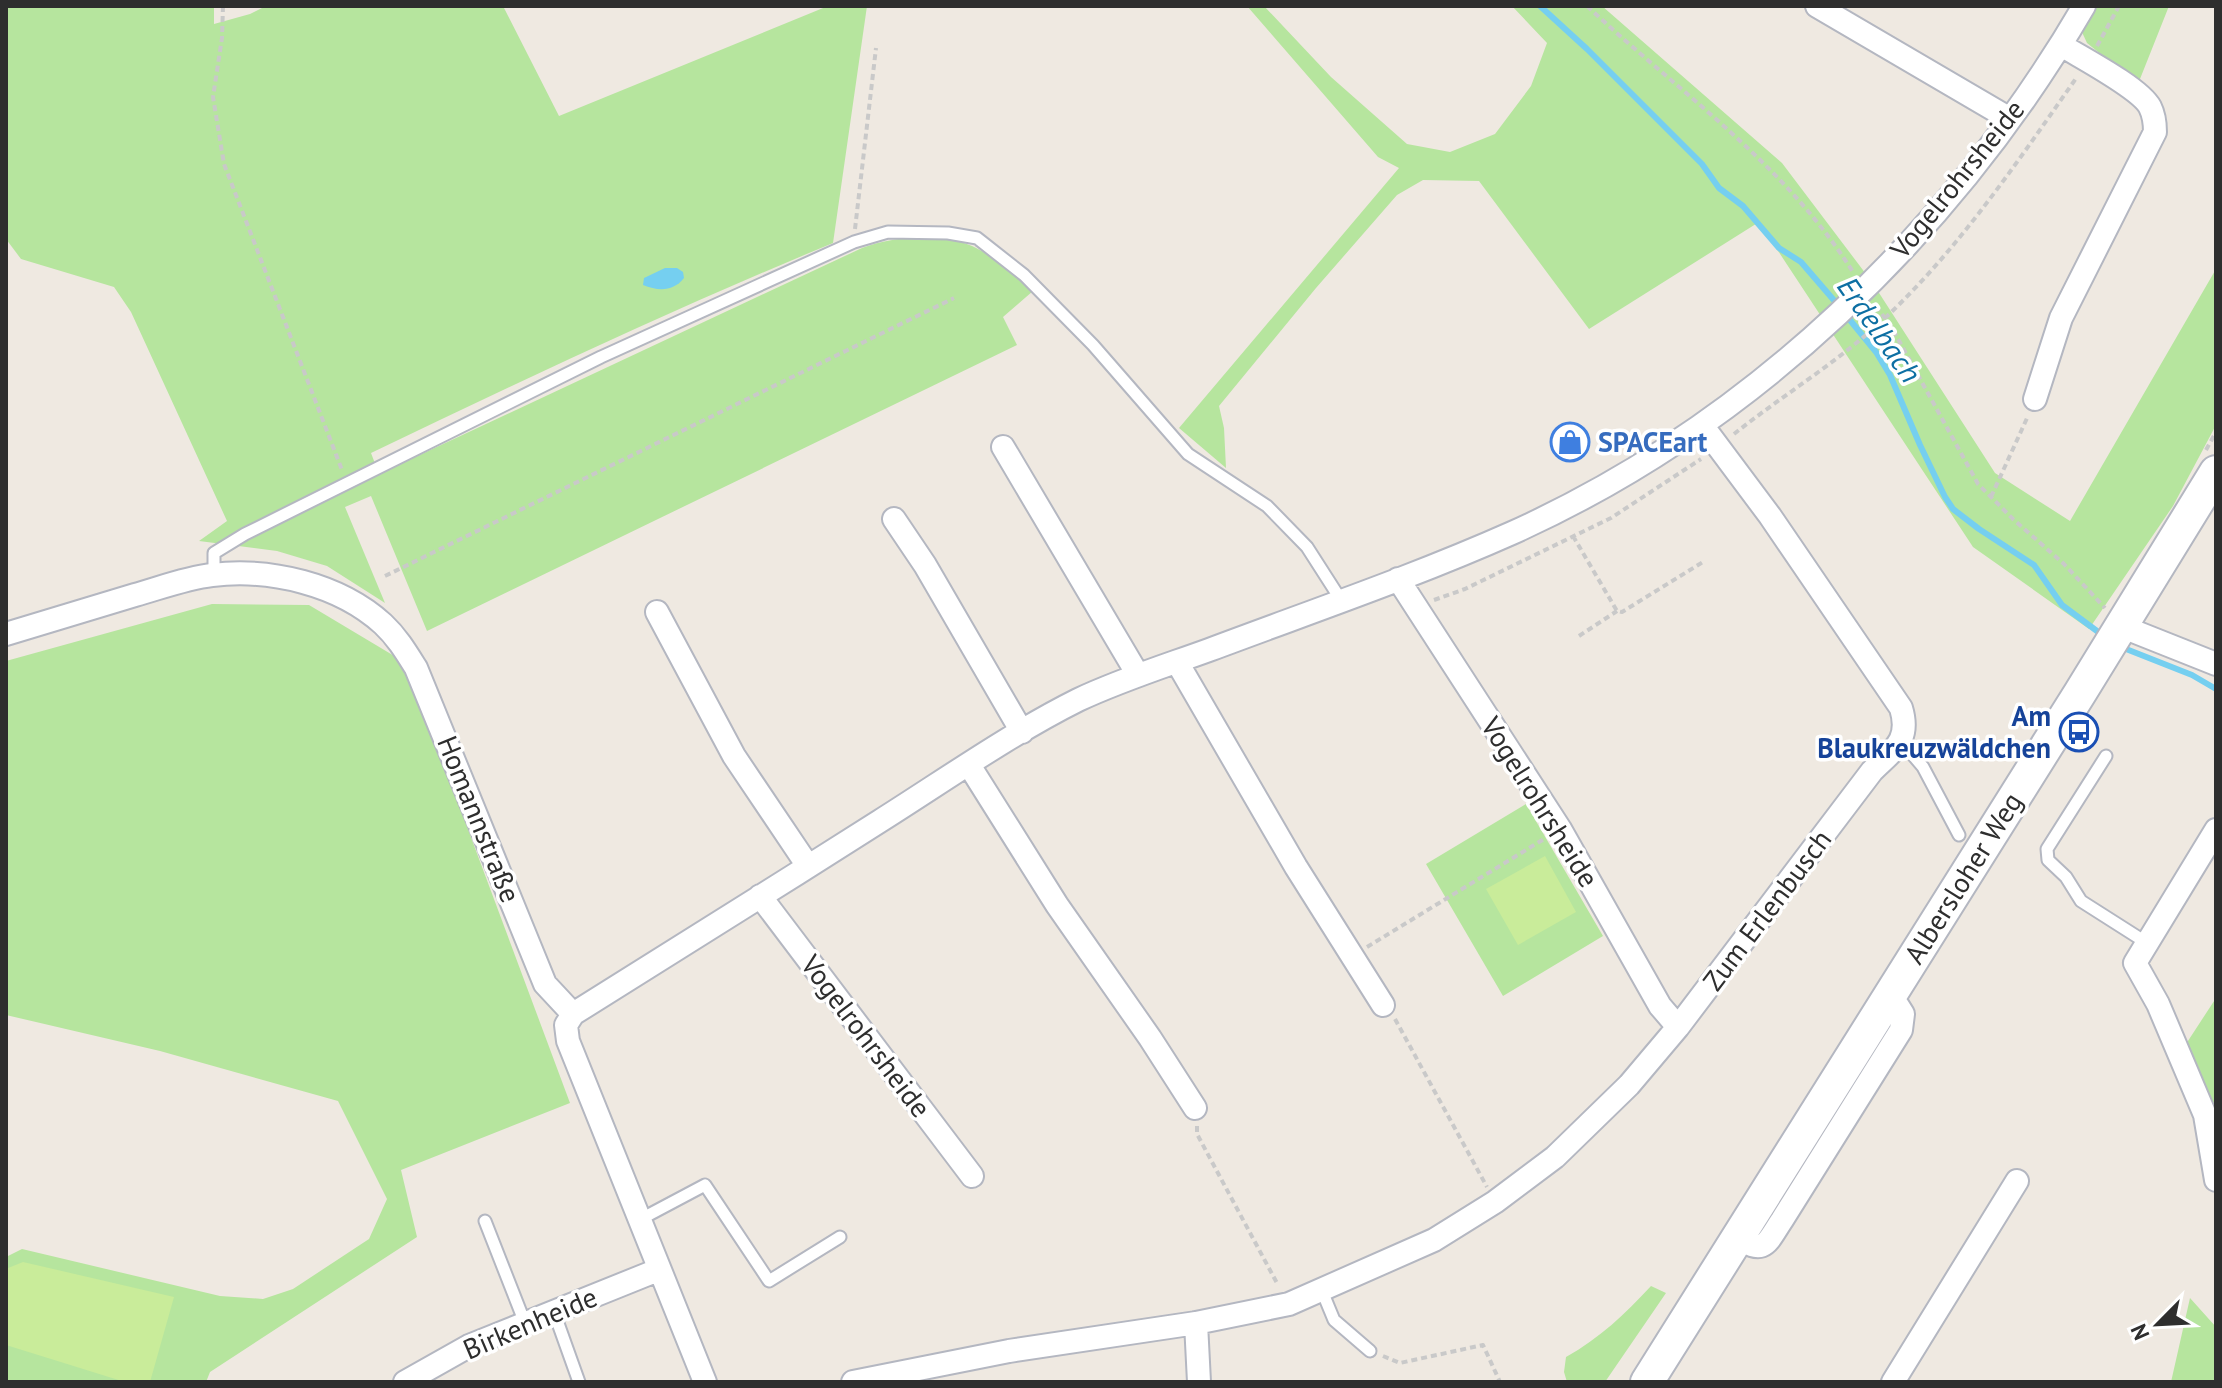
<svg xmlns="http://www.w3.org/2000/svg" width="2222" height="1388" font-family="'PT Sans',sans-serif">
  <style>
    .green { fill: #b6e59e }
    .pitch { fill: #c9ec9a }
    .water { fill: #75cff0 }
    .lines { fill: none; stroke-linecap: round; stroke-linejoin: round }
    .stream { stroke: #75cff0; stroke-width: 6 }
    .lane-casing { stroke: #b4b7c1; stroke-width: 15 }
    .street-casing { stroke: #b4b7c1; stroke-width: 26 }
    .secondary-casing { stroke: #b4b7c1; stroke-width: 36 }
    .path { stroke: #c9c9c9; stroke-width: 4; stroke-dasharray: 6 4; stroke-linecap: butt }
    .lane { stroke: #fff; stroke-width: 11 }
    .street { stroke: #fff; stroke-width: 22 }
    .secondary { stroke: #fff; stroke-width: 32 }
    .labels { text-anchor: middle; stroke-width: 7; stroke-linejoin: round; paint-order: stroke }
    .street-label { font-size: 28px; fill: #2e2e2e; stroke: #fff }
    .shop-label { font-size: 28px; font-weight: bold; fill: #366cbe; stroke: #fff; text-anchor: start }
    .transit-label { font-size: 28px; font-weight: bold; fill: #164399; stroke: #fff; text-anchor: end }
    .water-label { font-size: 30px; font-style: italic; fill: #0d6fa3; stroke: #fff }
  </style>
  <rect width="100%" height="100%" fill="#efe9e1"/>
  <!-- green -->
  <path class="green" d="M 6,6 L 214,6 L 214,24 L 250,14 L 266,6 L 503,6 L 559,116 L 828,6 L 867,6 L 833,243 C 676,308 523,380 371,453 L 379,474 L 862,248 C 897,236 937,232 972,246 C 991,254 1016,278 1033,291 L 1003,317 L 1017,345 L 427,631 L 371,496 L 345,507 L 385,603 L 327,566 L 277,551 L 199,541 L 227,521 L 131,312 L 114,287 L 21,259 L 6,239 Z
    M 1247,6 L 1264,6 L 1331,77 L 1407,144 L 1450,152 L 1495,134 L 1531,86 L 1547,43 L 1512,6 L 1602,6 L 1782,163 L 1872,282 L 1995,473 L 2070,521 L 2216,269 L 2216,425 L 2173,506 L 2089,629 L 1973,547 L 1759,222 L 1589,329 L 1479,181 L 1423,180 L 1397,195 L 1316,288 L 1219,406 L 1224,428 L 1226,468 L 1179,428 L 1399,168 L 1378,157 Z
    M 2093,6 L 2169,6 L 2138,84 L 2087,43 L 2081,30 Z
    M 212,604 L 309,605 L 406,663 L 570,1103 L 401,1170 L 417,1237 L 210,1372 L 206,1382 L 6,1382 L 6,1257 L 22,1249 L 220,1296 L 263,1299 L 293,1289 L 369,1239 L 387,1199 L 338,1101 L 160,1051 L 6,1015 L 6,661 Z
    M 1526,804 L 1603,936 L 1503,996 L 1426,864 Z
    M 2216,998 L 2216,1103 L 2210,1102 L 2186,1044 Z
    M 1651,1286 L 1666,1293 L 1605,1382 L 1567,1382 L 1564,1372 L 1566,1357 C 1600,1338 1625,1314 1651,1286 Z
    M 2190,1298 L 2216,1327 L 2216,1382 L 2171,1382 Z"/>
  <!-- pitch -->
  <path class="pitch" d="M 1545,856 L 1576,912 L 1518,945 L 1486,889 Z
    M 23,1262 L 174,1297 L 150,1382 L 125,1382 L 6,1345 L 6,1278 L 8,1268 Z"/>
  <!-- water -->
  <path class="water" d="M 665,268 L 677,268 L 683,272 L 684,278 C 673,292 658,291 643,285 L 644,278 Z"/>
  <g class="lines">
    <!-- stream -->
    <path class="stream" d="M 1540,6 L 1587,49 L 1702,164 L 1719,188 L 1743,206 L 1779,248 L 1801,262 L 1838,305
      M 1845,314 L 1876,352 L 1890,375 L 1920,445 L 1945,497 L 1953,509 L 1979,529 L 2034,565 L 2062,605 L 2105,637
      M 2121,647 L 2192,675 L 2216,689"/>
    <!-- lane casing -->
    <g class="lane-casing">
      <path id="lane" d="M 214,574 L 214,553 L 245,534 L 601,357 L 854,242 L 888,232 L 948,233 L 977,238 L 1024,275 L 1093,345 L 1188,454 L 1267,506 L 1307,547 L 1341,600
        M 1901,741 L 1923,767 L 1959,835
        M 2106,756 L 2047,849 L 2048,860 L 2066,877 L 2081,901 L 2147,943
        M 639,1220 L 705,1185 L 769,1281 L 840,1237
        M 485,1221 L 525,1323
        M 1322,1291 L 1334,1320 L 1370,1351
        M 554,1312 L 579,1382"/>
    </g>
    <!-- street casing -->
    <g class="street-casing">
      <path id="street" d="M 1817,6 L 2010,119
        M 2035,399 L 2061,318 L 2155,132 C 2155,124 2154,115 2150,107 C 2140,88 2082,58 2061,45
        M 1003,447 L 1138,675
        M 894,519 L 925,565 L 1022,732
        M 1398,579 L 1560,829 L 1660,1006 L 1678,1027
        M 657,612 L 734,756 L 808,866
        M 2123,624 L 2133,631 L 2216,664
        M 6,634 C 49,621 92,608 135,595 C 160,588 186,578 212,575 C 270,568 339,584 383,624 C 397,637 406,652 416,668 L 545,984 L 573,1014
        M 1177,662 L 1296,867 L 1383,1005
        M 969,765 L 1057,905 L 1150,1038 L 1195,1108
        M 2216,830 L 2135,963 L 2158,1004 L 2205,1115 L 2216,1180
        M 760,896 L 972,1176
        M 1738,1238 C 1765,1255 1766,1244 1782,1220 L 1901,1030 L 1903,1014 L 1898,1006 L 1888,999
        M 1196,1323 L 1199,1382
        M 405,1382 L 469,1346 L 658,1270
        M 705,1382 L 568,1041 L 566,1025 L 573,1014 C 675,950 778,886 880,821 C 945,780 1010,734 1078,700 C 1120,680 1165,666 1209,650 C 1310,612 1413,577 1512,533 C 1752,425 1952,232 2084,6
        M 853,1382 L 1009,1351 L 1196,1323 L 1289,1304 L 1434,1240 L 1495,1202 L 1555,1157 L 1629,1085 L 1678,1027 L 1872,771 C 1893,750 1911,741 1901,708 L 1770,516 L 1702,425
        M 1893,1382 L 2017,1181"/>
    </g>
    <!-- secondary casing -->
    <g class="secondary-casing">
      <path id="secondary" d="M 1647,1382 L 2080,693 L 2216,472"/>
    </g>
    <!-- path -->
    <path class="path" d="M 223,6 L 222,38 L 213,97 L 224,164 L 342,470
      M 1587,6 C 1680,93 1784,163 1853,272
      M 2097,46 L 2119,6
      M 855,229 L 876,48
      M 1876,306 L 1892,328 L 1978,484 L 2013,519 L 2064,564 L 2105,608
      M 1734,434 C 1783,395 1838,362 1884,319 C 1959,249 2018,161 2077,77
      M 2206,450 L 2216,432
      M 1991,497 L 2028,416
      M 1573,536 L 1617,611 L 1622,612 L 1703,562
      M 385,576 L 954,298
      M 1434,600 L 1465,589 L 1611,518 L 1701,459
      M 1579,636 L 1617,611
      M 1367,947 L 1544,839
      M 1395,1019 L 1487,1187
      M 1197,1126 L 1197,1134 L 1278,1285
      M 1383,1356 L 1400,1363 L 1483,1345 L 1500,1382"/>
    <!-- lane -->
    <use href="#lane" class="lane"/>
    <!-- street -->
    <use href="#street" class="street"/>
    <!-- secondary -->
    <use href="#secondary" class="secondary"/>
  </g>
  <!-- icons -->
  <defs>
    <g id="shop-ring" transform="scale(2)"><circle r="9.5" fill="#fff" stroke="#3f7fe0" stroke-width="1.5"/><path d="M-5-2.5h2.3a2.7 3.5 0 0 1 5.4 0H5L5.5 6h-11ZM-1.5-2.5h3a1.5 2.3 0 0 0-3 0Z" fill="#3f7fe0"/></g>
    <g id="bus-ring" transform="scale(2)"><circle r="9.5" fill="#fff" stroke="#1a4fb4" stroke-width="1.5"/><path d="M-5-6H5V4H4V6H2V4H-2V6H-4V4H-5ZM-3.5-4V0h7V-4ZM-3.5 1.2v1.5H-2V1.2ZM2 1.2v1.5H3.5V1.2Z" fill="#1a4fb4"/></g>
  </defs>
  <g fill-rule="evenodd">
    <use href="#shop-ring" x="1570" y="442"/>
    <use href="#bus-ring" x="2079" y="732"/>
  </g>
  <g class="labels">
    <!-- street labels -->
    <g class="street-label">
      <text transform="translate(1957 179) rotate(-51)" y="10">Vogelrohrsheide</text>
      <text transform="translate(1540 802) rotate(58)" y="10">Vogelrohrsheide</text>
      <text transform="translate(479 819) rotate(68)" y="10">Homannstraße</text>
      <text transform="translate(1963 878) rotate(-58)" y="10">Albersloher Weg</text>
      <text transform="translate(1767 910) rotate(-53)" y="10">Zum Erlenbusch</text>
      <text transform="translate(866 1036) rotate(53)" y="10">Vogelrohrsheide</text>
      <text transform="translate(530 1323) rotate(-23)" y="10">Birkenheide</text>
    </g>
    <!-- shop labels -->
    <g class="shop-label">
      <text x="1598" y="452">SPACEart</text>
    </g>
    <!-- transit labels -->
    <g class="transit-label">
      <text x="2051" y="726">Am<tspan x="2051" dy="32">Blaukreuzwäldchen</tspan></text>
    </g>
    <!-- water labels -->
    <g class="water-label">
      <text transform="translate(1879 330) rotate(55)" y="10">Erdelbach</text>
    </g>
  </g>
  <!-- border -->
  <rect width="2222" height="1388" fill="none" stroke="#2e2e2e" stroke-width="16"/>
  <!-- north arrow -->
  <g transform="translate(2158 1324) rotate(246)" stroke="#ffffff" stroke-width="6" paint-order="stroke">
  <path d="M0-6L14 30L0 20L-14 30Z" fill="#2e2e2e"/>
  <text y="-12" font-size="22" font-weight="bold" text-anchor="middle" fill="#2e2e2e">N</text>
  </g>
</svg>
